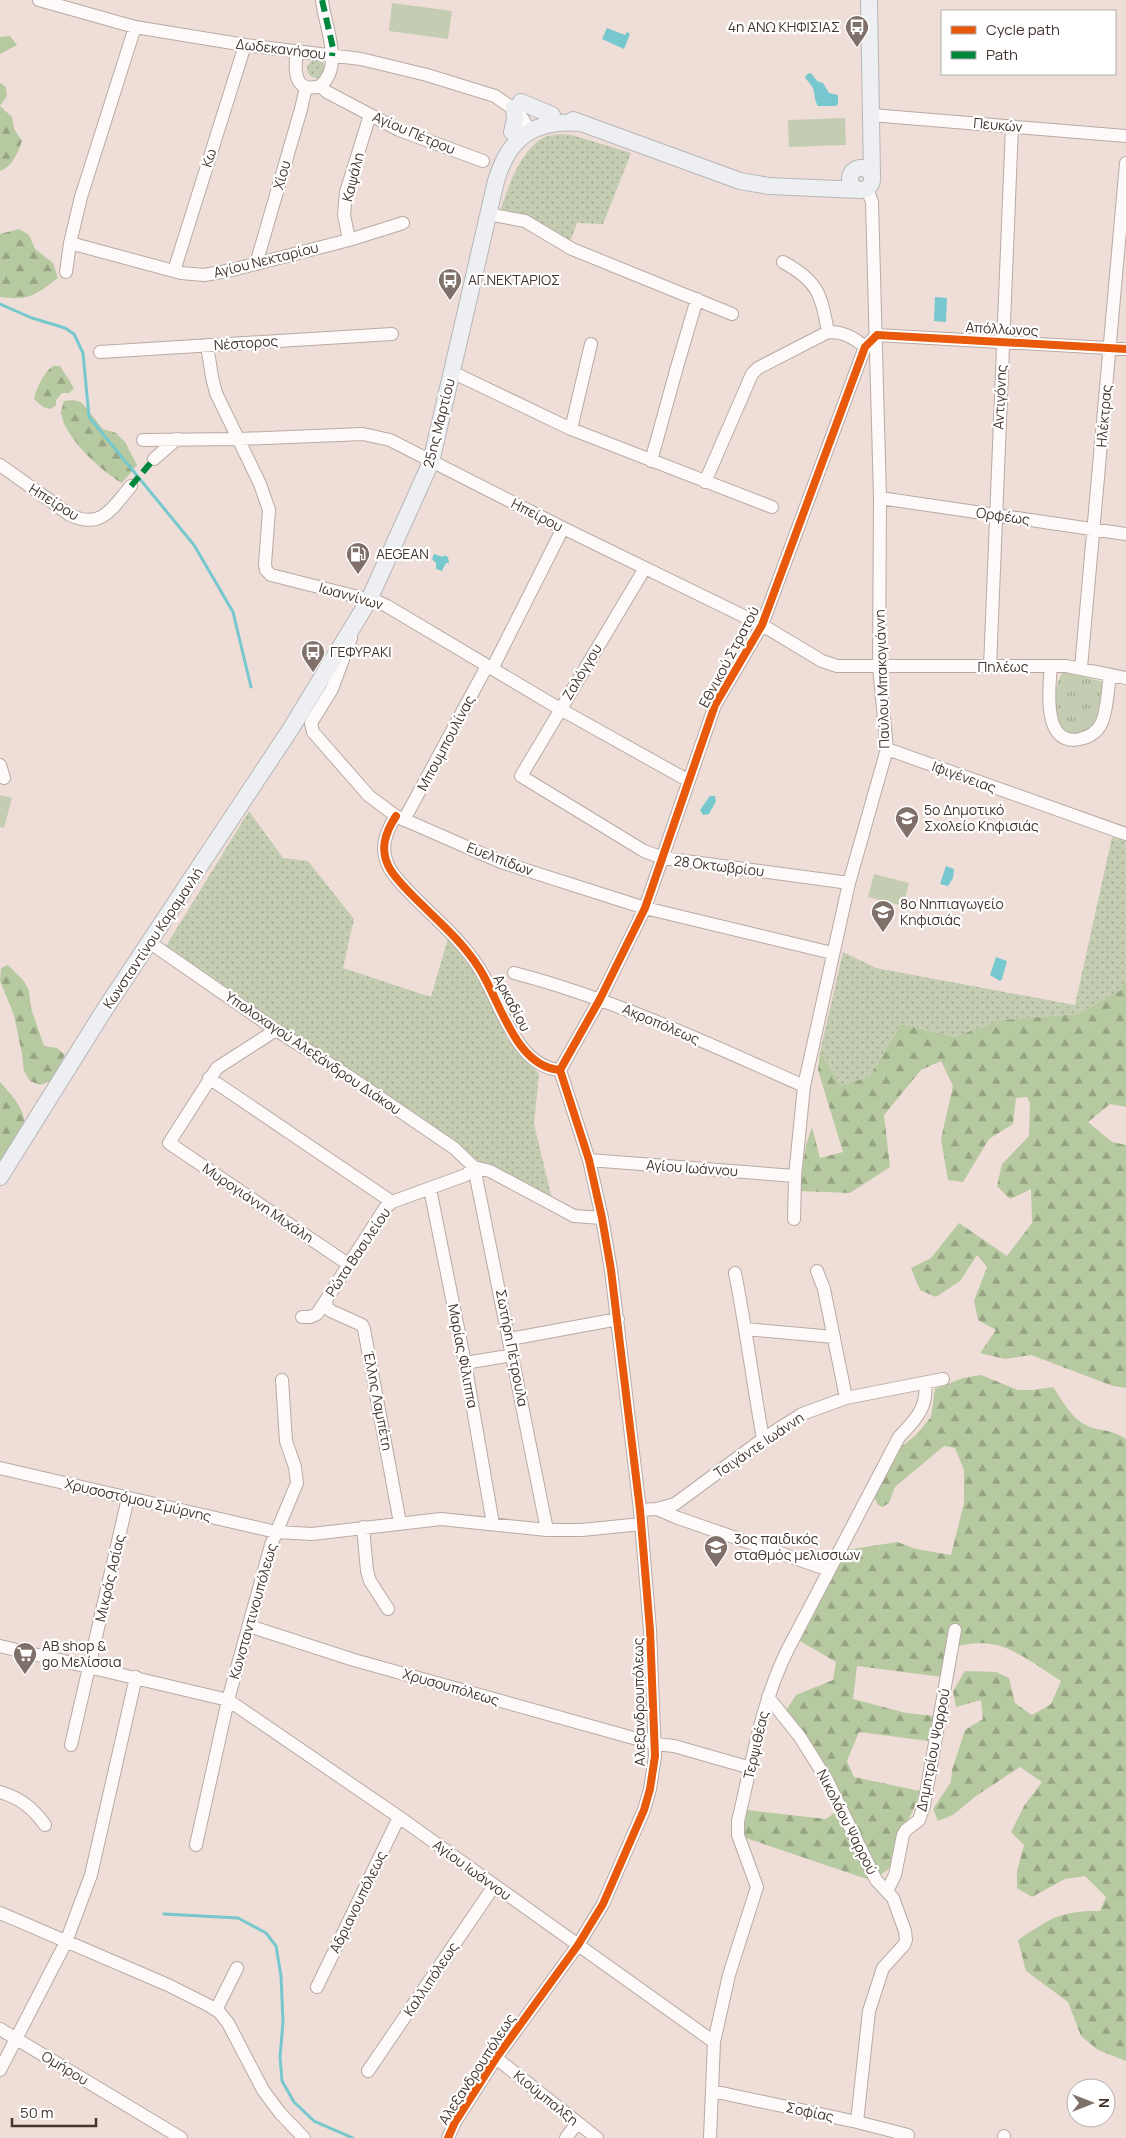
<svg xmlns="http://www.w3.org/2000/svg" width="1126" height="2138" font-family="Manrope,sans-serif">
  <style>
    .grass { fill: url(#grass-dots) }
    .forest { fill: url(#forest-firs) }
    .park { fill: url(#park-tufts) }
    .pitch { fill: #c4cdb2 }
    .water { fill: #77c8ce }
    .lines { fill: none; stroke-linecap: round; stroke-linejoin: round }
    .stream { stroke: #77c8ce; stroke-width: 3 }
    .minor-casing { stroke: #b9aaa5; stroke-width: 14 }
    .major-casing { stroke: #b7b6b9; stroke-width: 18 }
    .minor { stroke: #fdfaf9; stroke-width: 12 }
    .major { stroke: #edeff2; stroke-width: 16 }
    .quiet { stroke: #00873e; stroke-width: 6; stroke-dasharray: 12 6; stroke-linecap: butt }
    .cycleway-casing { stroke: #fff; stroke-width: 11 }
    .cycleway { stroke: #e8590c; stroke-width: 8 }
    .labels { text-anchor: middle; stroke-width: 4.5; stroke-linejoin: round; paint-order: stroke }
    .poi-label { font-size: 14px; fill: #44342e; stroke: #fff; text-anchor: start }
    .street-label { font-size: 14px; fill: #44342e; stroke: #fff }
  </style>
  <defs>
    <pattern id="grass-dots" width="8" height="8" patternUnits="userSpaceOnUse" patternTransform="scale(1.25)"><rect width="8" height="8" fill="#c4cdb2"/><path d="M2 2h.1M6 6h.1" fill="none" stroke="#a1a791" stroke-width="1.8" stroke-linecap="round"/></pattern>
    <pattern id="forest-firs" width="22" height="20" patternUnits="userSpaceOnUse" patternTransform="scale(1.25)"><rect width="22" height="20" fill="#b6c9a0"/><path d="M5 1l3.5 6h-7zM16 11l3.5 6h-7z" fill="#96a483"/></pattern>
    <pattern id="park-tufts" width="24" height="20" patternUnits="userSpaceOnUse" patternTransform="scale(1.25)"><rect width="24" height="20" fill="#c4cdb2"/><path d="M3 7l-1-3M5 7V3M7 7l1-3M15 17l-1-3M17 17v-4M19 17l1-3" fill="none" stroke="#a1a791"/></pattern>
  </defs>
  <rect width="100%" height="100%" fill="#efded8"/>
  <!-- grass -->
  <path class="grass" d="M307 69a9 9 0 1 1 18 0a9 9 0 1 1-18 0Z
    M 560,134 L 572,135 L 631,153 L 603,224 L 577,223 L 570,242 L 500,212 C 507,189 521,148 545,137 C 549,135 556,135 560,134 Z
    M 249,811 L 283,858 L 308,861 L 354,919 L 343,968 L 431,997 L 448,938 L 480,981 L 507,1039 L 539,1074 L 534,1124 L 553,1203 L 489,1168 L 166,946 Z
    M 1112,837 L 1126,841 L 1126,981 L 1122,990 L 1078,1014 L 1001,1020 L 954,1037 L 901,1024 L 869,1077 L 841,1085 L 820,1052 L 843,952 L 876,968 L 1075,1005 Z"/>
  <!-- forest -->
  <path class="forest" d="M 10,36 L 17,45 L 0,54 L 0,37 Z
    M 0,83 L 6,87 L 7,96 L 0,106 L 12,117 L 14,129 L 22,141 C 18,153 12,167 0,171 Z
    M 19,229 L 29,235 L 35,249 L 53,263 L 58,278 C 35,295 29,301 0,297 L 0,234 Z
    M 53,366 L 60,366 L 74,388 L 69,393 L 62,393 L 56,400 L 56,405 L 51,409 L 43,407 L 34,399 C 36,389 44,372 53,366 Z
    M 73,400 L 81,402 L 103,429 L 116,433 L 125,442 L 137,465 L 122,483 C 102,472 64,437 61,413 C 61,410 63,405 64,401 Z
    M 8,965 L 24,981 L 29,991 L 31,1008 L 44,1046 L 57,1048 L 65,1055 L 51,1081 L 40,1085 L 30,1081 L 24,1071 L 22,1054 L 14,1015 L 0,981 L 1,968 Z
    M 1126,981 L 1126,1107 L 1110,1104 L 1088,1122 L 1112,1142 L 1126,1145 L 1126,1388 L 1113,1386 L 1031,1355 L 1005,1359 L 980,1353 L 996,1330 L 978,1320 L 974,1301 L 987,1267 L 977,1255 L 960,1281 L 936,1297 L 920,1290 L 911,1268 L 931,1258 L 959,1223 L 1007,1256 L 1032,1223 L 1031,1189 L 1010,1199 L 997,1186 L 1002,1164 L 1029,1136 L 1030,1103 L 1027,1097 L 1016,1098 L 1013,1124 L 989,1139 L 963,1182 L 948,1180 L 941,1139 L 953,1086 L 941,1061 L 921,1070 L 884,1115 L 890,1167 L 850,1193 L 799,1191 L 806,1145 L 812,1127 L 820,1158 L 843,1152 L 818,1070 L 820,1052 L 841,1085 L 869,1077 L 901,1024 L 954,1037 L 1001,1020 L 1078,1014 L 1121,990 Z
    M 0,1082 C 37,1122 27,1127 0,1168 Z
    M 981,1375 L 1018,1390 L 1033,1390 L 1053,1387 C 1062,1400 1071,1418 1086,1425 C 1099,1432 1110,1428 1126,1439 L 1126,2061 L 1098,2050 L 1081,2036 L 1068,2002 L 1026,1971 L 1018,1940 C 1051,1918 1059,1911 1100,1911 L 1106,1897 L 1085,1876 L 1065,1879 L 1032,1897 L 1017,1888 L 1017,1871 L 1024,1845 L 1011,1832 L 1024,1806 L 1042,1782 L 1020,1767 L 976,1796 L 953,1815 L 938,1821 L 933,1809 L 951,1782 L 952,1770 L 965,1730 L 983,1719 L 981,1700 L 956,1707 L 953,1691 L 965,1671 L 996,1672 L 1009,1678 L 1015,1703 L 1032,1715 L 1051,1704 L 1061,1681 C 1044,1670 1016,1649 996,1645 C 981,1641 961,1644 946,1649 L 942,1677 L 857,1666 L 853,1699 L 906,1713 L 935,1716 L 929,1741 L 859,1732 L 847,1761 L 854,1777 L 920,1791 C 917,1803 913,1812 906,1823 C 904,1827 898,1830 897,1835 C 888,1861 902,1866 870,1880 L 743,1837 L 747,1810 L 826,1819 L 844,1806 L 785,1712 L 796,1695 L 833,1680 L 836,1662 L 800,1641 L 847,1550 L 897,1542 L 916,1549 L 951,1555 L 964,1503 L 964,1470 L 955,1448 L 944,1446 L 895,1487 L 889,1503 L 882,1507 L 878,1505 L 873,1494 L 897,1450 L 916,1435 L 931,1417 L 935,1389 L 963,1378 Z"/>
  <!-- park -->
  <path class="park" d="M 1063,671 L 1104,682 L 1099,719 L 1089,732 C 1084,733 1078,736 1073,735 C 1067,734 1064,730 1061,725 C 1050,709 1054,688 1063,671 Z"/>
  <!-- pitch -->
  <path class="pitch" d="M 392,3 L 452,11 L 448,39 L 389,31 Z
    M 845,118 L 846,145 L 789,147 L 788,120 Z
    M 0,795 L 12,798 L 4,828 L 0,827 Z
    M 874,874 L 909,883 L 903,906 L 868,897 Z"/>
  <!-- water -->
  <path class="water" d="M 607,28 L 625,35 L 627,32 L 630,34 L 624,49 L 602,39 Z
    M 811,73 L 817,81 L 823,83 L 829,93 L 838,95 L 838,104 L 836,106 L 818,106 C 811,93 819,92 805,78 L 807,74 Z
    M 935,297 L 947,298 L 946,322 L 934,321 Z
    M 434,554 L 443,557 L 444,555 L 448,557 L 449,563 L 446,563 L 442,571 L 436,569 L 436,563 L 432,559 Z
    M 710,796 L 715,796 L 716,801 L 709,814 L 703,815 L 700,810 Z
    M 946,866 L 954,869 L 953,878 L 948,886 L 940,884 Z
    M 996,957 L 1007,961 L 1002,979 L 1000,981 L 990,975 Z"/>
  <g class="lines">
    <!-- stream -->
    <path class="stream" d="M 0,304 L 32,318 L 65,328 L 74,334 L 83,353 L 89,417 L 194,545 L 233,612 L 251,687
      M 164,1914 L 238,1918 L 266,1933 L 276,1946 L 281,1976 L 283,2022 L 280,2057 L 282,2081 L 294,2102 L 314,2121 L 353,2138"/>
    <!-- minor casing -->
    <g class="minor-casing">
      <path id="minor" d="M 39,0 L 135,27 L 245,45 L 361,59 L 427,75 L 495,96 L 519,113 L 530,131
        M 297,52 C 294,70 294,94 320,86 C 345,66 324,25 322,0
        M 320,86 L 327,92 L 399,130 L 483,161
        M 871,115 L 1126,136
        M 488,214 L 525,221 L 572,249 L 732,314
        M 349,240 L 344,215 L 346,192 L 370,115
        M 70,243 L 181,273 L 204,275 L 232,270 L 349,240 L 403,223
        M 783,262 C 818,281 821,294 828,332
        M 256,264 L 301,109 L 306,87
        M 174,271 L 245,45
        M 66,272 L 70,243 L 81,197 L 135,27
        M 207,345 L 212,377 L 216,393 L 260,484 L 269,510 L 265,564 L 266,570 L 271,575 L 378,602 L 387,606 L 560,709 L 689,781
        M 100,352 L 392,334
        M 452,372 L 571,429 L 772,507
        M 571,429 L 591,344
        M 143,440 L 239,439 L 363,434 L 390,440 L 563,528 L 762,625 L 822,661 L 837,666 L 1066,666 L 1126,678
        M 154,459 L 177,439
        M 651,461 L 677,367 L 697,299
        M 0,465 L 70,515 C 102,530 112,508 131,486
        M 705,482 L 752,374 L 758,368 L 828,332 C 844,332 853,337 865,347
        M 880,498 L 1126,534
        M 645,568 L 521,776 L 644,851 L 663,858 L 849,883
        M 351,638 L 332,689 L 311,723 L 313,732 L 369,796 L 396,816 L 501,862 L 645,908 L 832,953
        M 1051,666 C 1049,688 1042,747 1080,739 C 1089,737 1097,732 1101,724 C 1107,714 1108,687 1110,675
        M 990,667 L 1012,126
        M 1081,668 L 1126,163
        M 492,669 L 563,528
        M 887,749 L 1126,834
        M 0,765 L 4,778
        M 396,816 C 385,833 379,850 390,869 C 396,879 406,889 415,898 C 437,920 462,941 479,968 C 500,1000 515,1067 560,1070
        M 404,820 L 487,666
        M 149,942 L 276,1030 L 347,1075 L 454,1148 L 474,1167 L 547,1530
        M 514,973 C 614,999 709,1044 804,1086
        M 276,1030 L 217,1068 L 169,1143 L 348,1264
        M 560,1070 L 600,999 L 645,908 L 715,705 L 762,625 L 865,347 L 877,335 L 1126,349
        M 209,1078 L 392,1202
        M 589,1160 L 795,1176
        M 474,1167 L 490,1171 L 574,1216 L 602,1218
        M 430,1189 L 465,1363 L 493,1524
        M 794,1219 L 795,1176 L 804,1086 L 849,883 L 887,749 L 879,667 L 880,498 L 872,202 L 867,189
        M 817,1271 L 824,1289 L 846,1398
        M 735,1273 C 746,1328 753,1384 763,1439
        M 326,1300 L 327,1307 L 331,1311 L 362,1325 L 364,1329 L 400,1523
        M 302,1317 L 310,1317 L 317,1314 L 385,1208 L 392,1202 L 466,1175 L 474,1167
        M 745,1329 L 834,1337
        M 510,1339 L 618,1319
        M 465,1363 L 513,1355
        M 0,1468 L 276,1532 L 312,1534 L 441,1519 L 547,1530 L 582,1530 L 641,1524
        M 657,1509 L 678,1518 L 829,1570
        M 640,1510 L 657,1509 L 675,1504 L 763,1439 L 802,1414 L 846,1398 L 943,1379
        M 363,1527 L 367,1571 L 370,1581 L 388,1609
        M 249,1626 L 354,1660 L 655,1744 L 674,1746 L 751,1768
        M 0,1646 L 228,1700 L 399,1817 L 714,2042
        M 768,1697 L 800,1737 L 827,1780 L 876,1880 L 893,1898 L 905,1931 L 906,1940 L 904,1945 L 883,1968 L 869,2011 L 857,2122
        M 71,1745 L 128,1498
        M 0,1792 C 20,1798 33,1808 45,1825
        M 196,1845 L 228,1700 L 271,1545 L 297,1483 L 295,1467 L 286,1441 L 282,1380
        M 887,1891 L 895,1875 L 903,1835 L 906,1830 L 919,1820 L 924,1805 L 955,1630
        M 0,1913 L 168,1985 L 208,2005 L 219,2012 L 228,2023 L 263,2090 L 280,2113 L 304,2138
        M 317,1987 L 399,1817
        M 216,2010 L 237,1968
        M 0,2029 L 181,2138
        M 496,2058 L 597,2138
        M 0,2070 L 66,1942 L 91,1875 L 136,1677
        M 368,2071 L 494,1886
        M 712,2091 L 857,2122 L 908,2135 L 907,2138
        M 448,2138 L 455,2122 L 496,2058 L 578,1945 L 603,1904 L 644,1810 L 650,1789 L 655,1756 L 650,1630 L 640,1510 L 611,1270 L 602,1218 L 589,1160 L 560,1070
        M 566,2138 L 577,2123
        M 710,2138 L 714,2042 L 729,1975 L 757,1887 L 738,1835 L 738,1821 C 752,1763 761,1703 788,1649 L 899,1437 C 915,1420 928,1408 925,1383
        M 1004,2138 L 1004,2136"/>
    </g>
    <!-- major casing -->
    <g class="major-casing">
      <path id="major" d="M 869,0 L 872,176
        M 521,102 L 552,115
        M 573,120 L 740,181 L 769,186 L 860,190
        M 512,132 L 515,119 L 514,108
        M850 179a11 11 0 1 1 22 0a11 11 0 1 1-22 0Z
        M 0,1177 L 105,1009 L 290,730 L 369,600 L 431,462 L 496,181 C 509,136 535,119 582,123"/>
    </g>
    <!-- minor -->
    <use href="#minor" class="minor"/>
    <!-- major -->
    <use href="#major" class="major"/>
    <!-- quiet -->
    <path class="quiet" d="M 322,0 L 333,48 L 332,56
      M 131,486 L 154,459"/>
    <!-- cycleway casing -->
    <g class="cycleway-casing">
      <path id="cycleway" d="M 396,816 C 385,833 379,850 390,869 C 396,879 406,889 415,898 C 437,920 462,941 479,968 C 500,1000 515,1067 560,1070
        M 560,1070 L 600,999 L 645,908 L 715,705 L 762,625 L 865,347 L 877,335 L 1126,349
        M 448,2138 L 455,2122 L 496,2058 L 578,1945 L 603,1904 L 644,1810 L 650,1789 L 655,1756 L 650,1630 L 640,1510 L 611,1270 L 602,1218 L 589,1160 L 560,1070"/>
    </g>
    <!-- cycleway -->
    <use href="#cycleway" class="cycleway"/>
  </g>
  <!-- icons -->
  <defs>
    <g id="bus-pin" transform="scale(1.25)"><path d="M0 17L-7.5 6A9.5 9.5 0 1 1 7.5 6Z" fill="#80706a" stroke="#fff"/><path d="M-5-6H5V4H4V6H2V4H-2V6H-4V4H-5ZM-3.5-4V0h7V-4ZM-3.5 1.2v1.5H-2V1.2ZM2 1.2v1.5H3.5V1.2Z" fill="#fff"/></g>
    <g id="fuel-pin" transform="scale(1.25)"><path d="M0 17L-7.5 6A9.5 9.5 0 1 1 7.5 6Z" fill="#80706a" stroke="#fff"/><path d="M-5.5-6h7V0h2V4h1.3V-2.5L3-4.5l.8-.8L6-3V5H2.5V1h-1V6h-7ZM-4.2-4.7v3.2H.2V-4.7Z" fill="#fff"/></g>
    <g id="school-pin" transform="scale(1.25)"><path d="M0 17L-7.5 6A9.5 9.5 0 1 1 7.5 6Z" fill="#80706a" stroke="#fff"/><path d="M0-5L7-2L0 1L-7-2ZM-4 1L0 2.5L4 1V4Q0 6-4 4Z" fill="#fff"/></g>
    <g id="supermarket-pin" transform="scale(1.25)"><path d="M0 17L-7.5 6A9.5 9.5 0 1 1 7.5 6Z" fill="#80706a" stroke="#fff"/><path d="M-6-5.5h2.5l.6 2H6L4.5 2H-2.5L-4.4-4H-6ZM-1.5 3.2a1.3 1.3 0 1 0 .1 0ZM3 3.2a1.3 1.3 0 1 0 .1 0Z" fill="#fff"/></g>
  </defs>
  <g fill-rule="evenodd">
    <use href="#bus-pin" x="857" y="27"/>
    <use href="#bus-pin" x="450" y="280"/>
    <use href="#fuel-pin" x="358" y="554"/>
    <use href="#bus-pin" x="313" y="652"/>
    <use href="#school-pin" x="907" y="818"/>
    <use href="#school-pin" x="883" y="912"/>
    <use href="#school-pin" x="716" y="1547"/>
    <use href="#supermarket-pin" x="25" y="1654"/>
  </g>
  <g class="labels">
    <!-- poi labels -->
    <g class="poi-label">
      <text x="840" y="32" text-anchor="end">4η ΑΝΩ ΚΗΦΙΣΙΑΣ</text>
      <text x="468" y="285">ΑΓ.ΝΕΚΤΑΡΙΟΣ</text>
      <text x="376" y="559">AEGEAN</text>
      <text x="330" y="657">ΓΕΦΥΡΑΚΙ</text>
      <text x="924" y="815">5ο Δημοτικό<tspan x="924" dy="16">Σχολείο Κηφισιάς</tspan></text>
      <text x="900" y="909">8ο Νηπιαγωγείο<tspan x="900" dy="16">Κηφισιάς</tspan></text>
      <text x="734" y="1544">3ος παιδικός<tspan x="734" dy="16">σταθμός μελισσιων</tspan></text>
      <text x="42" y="1651">AB shop &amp;<tspan x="42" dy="16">go Μελίσσια</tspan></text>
    </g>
    <!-- street labels -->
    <g class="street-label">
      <text transform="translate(281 49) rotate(7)" y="5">Δωδεκανήσου</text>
      <text transform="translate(998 125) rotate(5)" y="5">Πευκών</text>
      <text transform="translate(414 133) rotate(23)" y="5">Αγίου Πέτρου</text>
      <text transform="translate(209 158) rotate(-73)" y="5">Κω</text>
      <text transform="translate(282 175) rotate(-74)" y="5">Χίου</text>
      <text transform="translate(353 177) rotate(-76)" y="5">Καψάλη</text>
      <text transform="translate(266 260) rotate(-14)" y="5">Αγίου Νεκταρίου</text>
      <text transform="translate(1002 329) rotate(3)" y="5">Απόλλωνος</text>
      <text transform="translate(246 343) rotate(-4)" y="5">Νέστορος</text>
      <text transform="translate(1000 397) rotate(-87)" y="5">Αντιγόνης</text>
      <text transform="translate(1104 416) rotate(-85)" y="5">Ηλέκτρας</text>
      <text transform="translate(439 423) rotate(-76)" y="5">25ης Μαρτίου</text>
      <text transform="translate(54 502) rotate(32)" y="5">Ηπείρου</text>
      <text transform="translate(537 515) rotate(27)" y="5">Ηπείρου</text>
      <text transform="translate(1003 516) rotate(8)" y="5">Ορφέως</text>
      <text transform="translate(351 596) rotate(16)" y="5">Ιωαννίνων</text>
      <text transform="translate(729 657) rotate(-62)" y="5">Εθνικού Στρατού</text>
      <text x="1003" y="672">Πηλέως</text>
      <text transform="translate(582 672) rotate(-59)" y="5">Ζαλόγγου</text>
      <text transform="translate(882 679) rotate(-92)" y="5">Παύλου Μπακογιάννη</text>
      <text transform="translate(446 743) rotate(-62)" y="5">Μπουμπουλίνας</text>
      <text transform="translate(964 777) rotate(20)" y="5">Ιφιγένειας</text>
      <text transform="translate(500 859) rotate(21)" y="5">Ευελπίδων</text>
      <text transform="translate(719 866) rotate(7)" y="5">28 Οκτωβρίου</text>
      <text transform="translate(153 938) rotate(-56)" y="5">Κωνσταντίνου Καραμανλή</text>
      <text transform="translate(512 1003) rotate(62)" y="5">Αρκαδίου</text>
      <text transform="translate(661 1024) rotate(23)" y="5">Ακροπόλεως</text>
      <text transform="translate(313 1053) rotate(34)" y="5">Υπολοχαγού Αλεξάνδρου Διάκου</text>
      <text transform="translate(692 1168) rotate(4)" y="5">Αγίου Ιωάννου</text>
      <text transform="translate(258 1203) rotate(34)" y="5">Μυρογιάννη Μιχάλη</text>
      <text transform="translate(358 1252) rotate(-56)" y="5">Ρώτα Βασιλείου</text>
      <text transform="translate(512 1348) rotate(79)" y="5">Σωτήρη Πέτρουλα</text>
      <text transform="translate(463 1356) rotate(79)" y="5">Μαρίας Φίλιππα</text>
      <text transform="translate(378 1401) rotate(79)" y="5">Έλλης Λαμπέτη</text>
      <text transform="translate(759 1445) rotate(-34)" y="5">Τσιγάντε Ιωάννη</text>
      <text transform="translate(138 1500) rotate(13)" y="5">Χρυσοστόμου Σμύρνης</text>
      <text transform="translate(110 1578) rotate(-77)" y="5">Μικράς Ασίας</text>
      <text transform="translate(253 1611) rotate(-74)" y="5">Κωνσταντινουπόλεως</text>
      <text transform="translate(451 1687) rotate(16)" y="5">Χρυσουπόλεως</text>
      <text transform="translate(639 1702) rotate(-91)" y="5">Αλεξανδρουπόλεως</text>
      <text transform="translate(756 1745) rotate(-77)" y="5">Τερψιθέας</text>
      <text transform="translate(933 1750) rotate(-79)" y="5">Δημητρίου Ψαρρού</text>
      <text transform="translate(847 1822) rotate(63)" y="5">Νικολάου Ψαρρού</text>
      <text transform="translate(472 1870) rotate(36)" y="5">Αγίου Ιωάννου</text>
      <text transform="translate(358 1902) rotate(-64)" y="5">Αδριανουπόλεως</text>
      <text transform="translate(431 1979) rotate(-56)" y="5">Καλλιπόλεως</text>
      <text transform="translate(65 2068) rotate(31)" y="5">Ομήρου</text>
      <text transform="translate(477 2069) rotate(-57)" y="5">Αλεξανδρουπόλεως</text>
      <text transform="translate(546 2098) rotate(39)" y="5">Κιούμπαλξη</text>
      <text transform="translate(810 2112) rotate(12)" y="5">Σοφίας</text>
    </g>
  </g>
  <!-- legend -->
  <rect x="941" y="10" width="175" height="65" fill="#ffffff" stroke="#b4aeab"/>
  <rect x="951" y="26" width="25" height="8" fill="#e8590c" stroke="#b4aeab"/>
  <text x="986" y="35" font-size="15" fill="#44342e">Cycle path</text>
  <rect x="951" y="51" width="25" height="8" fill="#00873e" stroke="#b4aeab"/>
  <text x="986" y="60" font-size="15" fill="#44342e">Path</text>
  <!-- north arrow -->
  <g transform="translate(1091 2103) rotate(90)"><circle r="24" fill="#ffffff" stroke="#b4aeab"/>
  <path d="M0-4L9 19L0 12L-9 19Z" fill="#80706a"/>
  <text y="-8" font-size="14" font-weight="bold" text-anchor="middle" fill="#44342e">N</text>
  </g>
  <!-- scale -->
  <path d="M12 2118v8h84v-8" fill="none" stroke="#44342e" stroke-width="2.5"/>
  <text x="20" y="2118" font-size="15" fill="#44342e" stroke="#ffffff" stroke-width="4" paint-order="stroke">50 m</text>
</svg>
